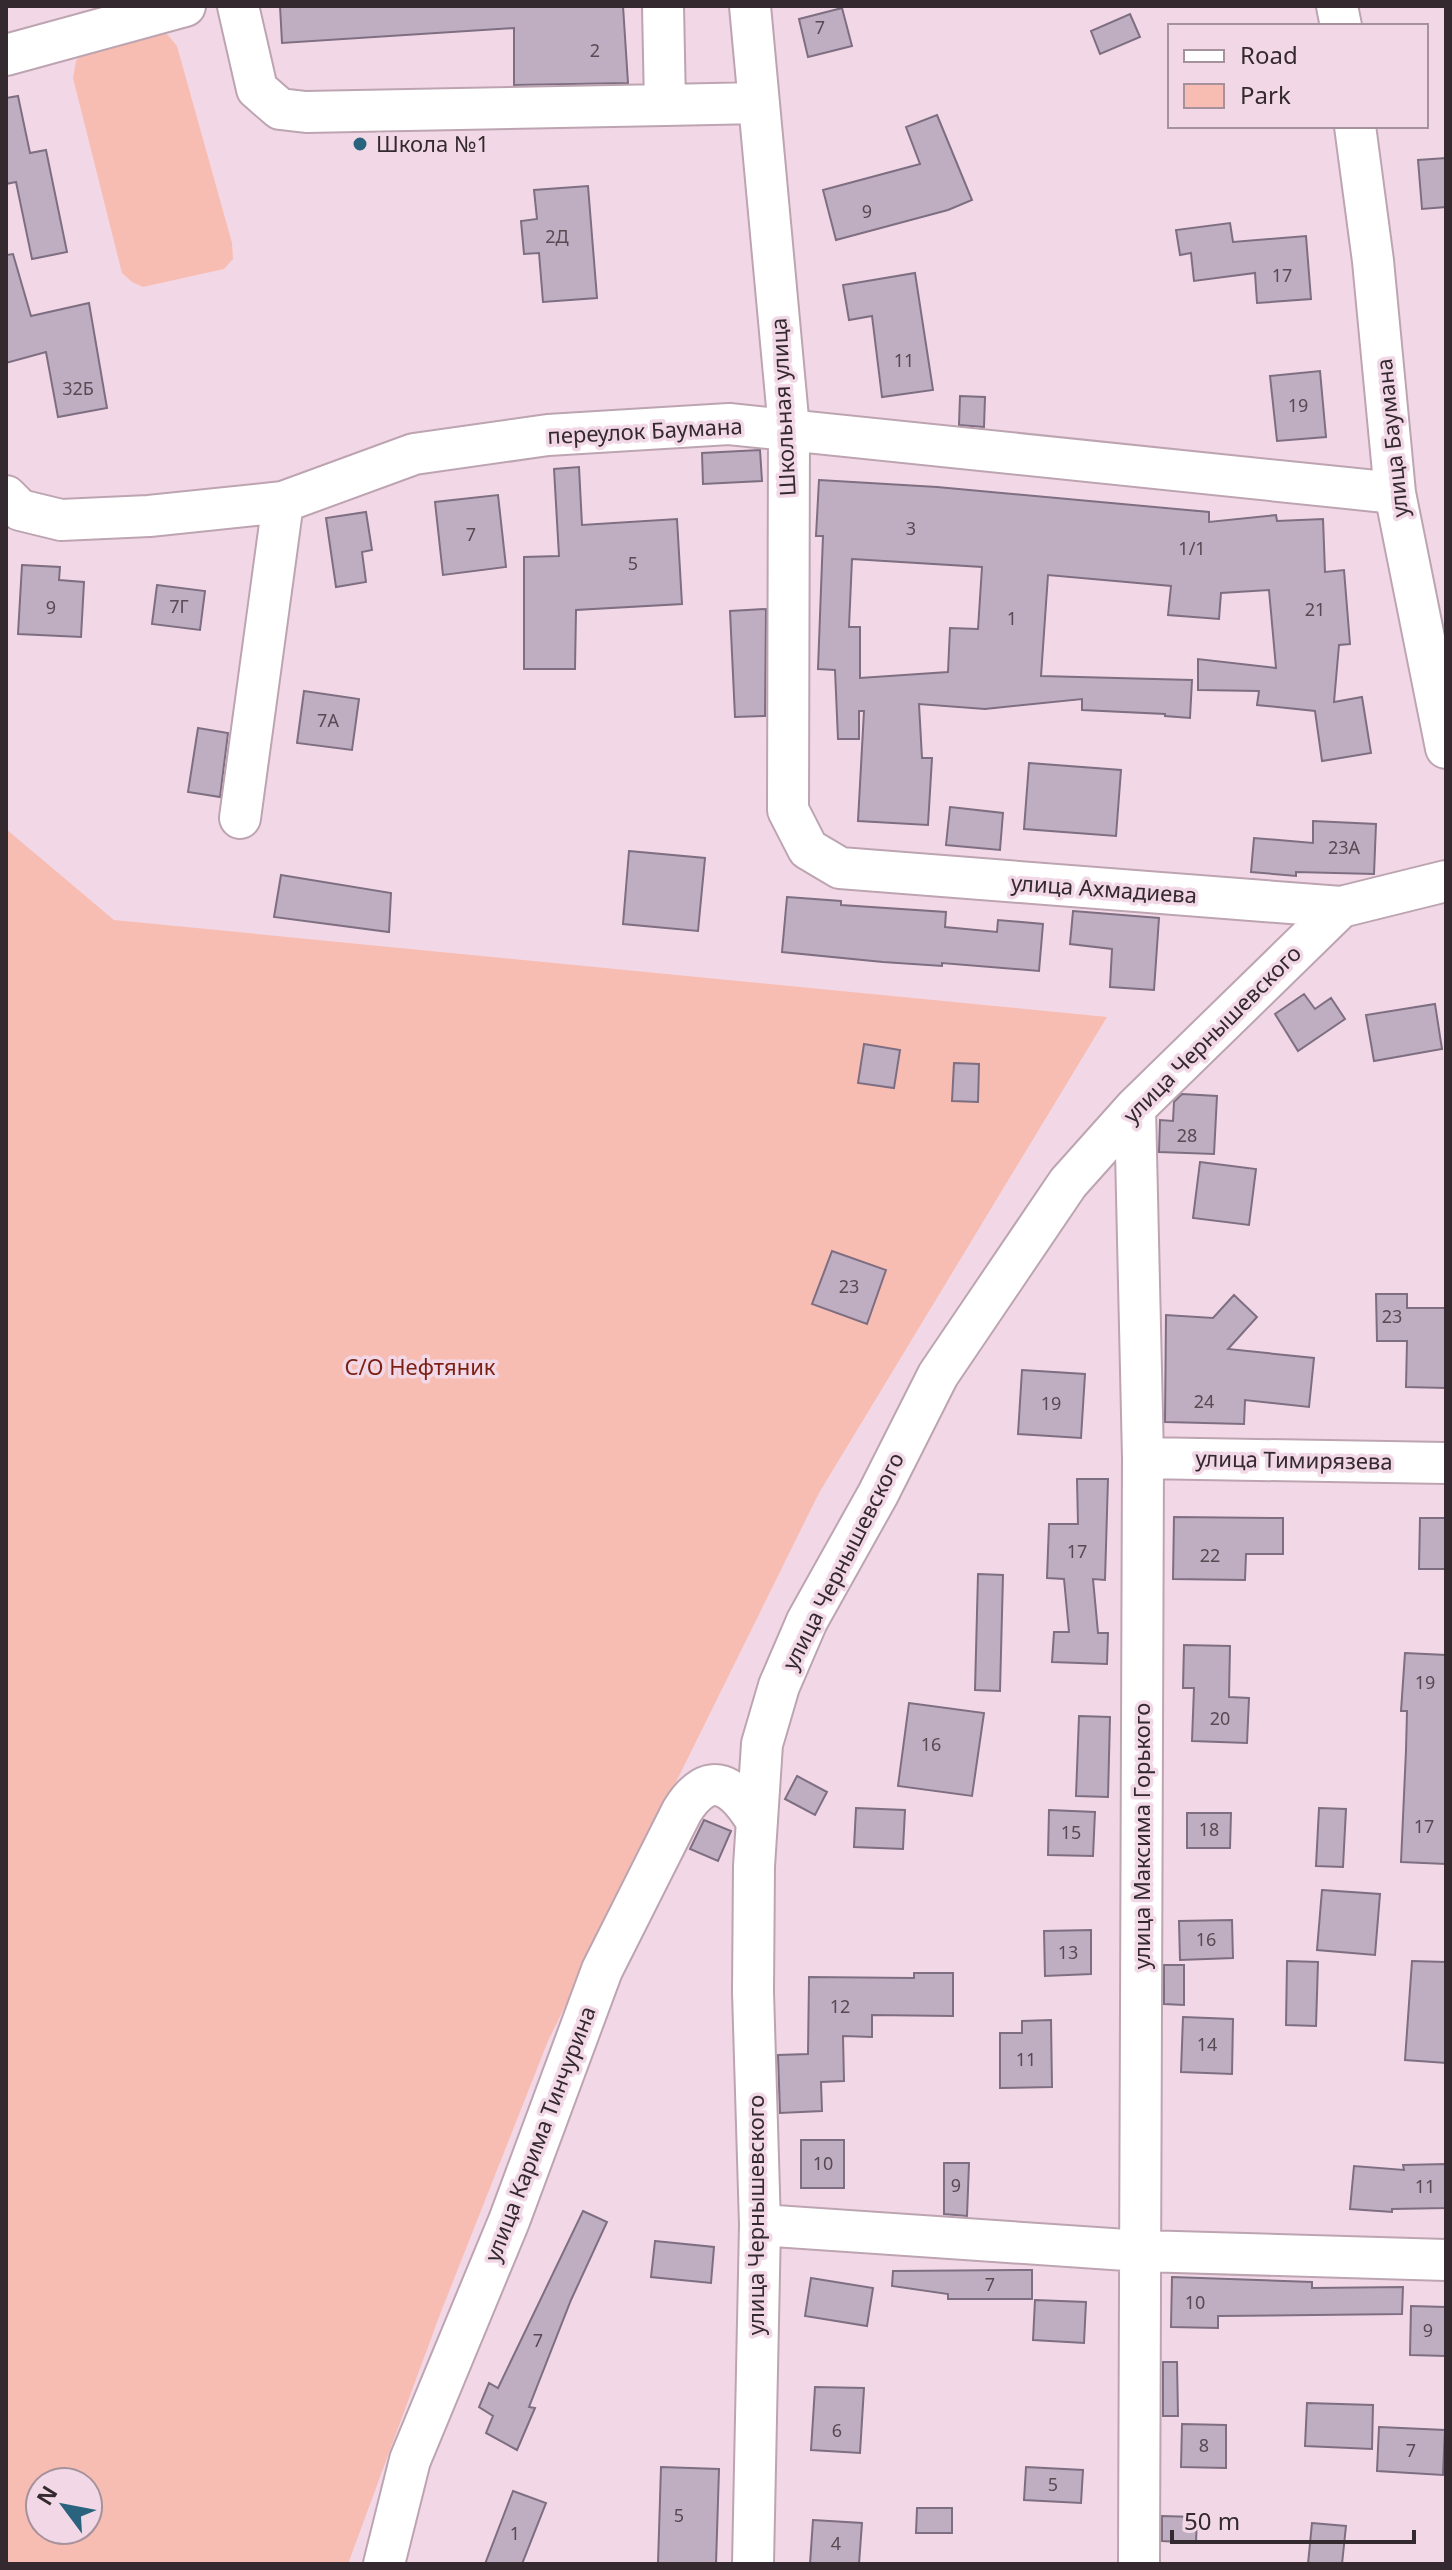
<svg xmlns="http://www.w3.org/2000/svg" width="1452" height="2570" font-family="'Noto Sans',sans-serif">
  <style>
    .green { fill: #f8bdb2; fill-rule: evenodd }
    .building { fill: #bfaec1; stroke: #7e6e81; stroke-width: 2; fill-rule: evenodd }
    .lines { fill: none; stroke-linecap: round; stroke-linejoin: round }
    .minor-casing { stroke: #bda4b1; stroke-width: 44 }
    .minor { stroke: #fff; stroke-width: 40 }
    .poi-dot { fill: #2a637d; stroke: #f2d8e6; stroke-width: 3 }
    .labels { text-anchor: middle; stroke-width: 7; stroke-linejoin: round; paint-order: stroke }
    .number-label { font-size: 18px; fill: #564a53 }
    .poi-label { font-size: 22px; fill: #33292e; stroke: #f2d8e6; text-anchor: start }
    .street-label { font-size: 22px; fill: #33292e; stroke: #f2d8e6 }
    .park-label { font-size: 22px; fill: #7a1f12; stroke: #f2d8e6 }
  </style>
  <rect width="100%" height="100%" fill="#f2d8e6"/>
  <!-- green -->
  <path class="green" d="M 155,30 L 168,35 L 177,46 L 232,243 L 233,259 L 224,269 L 143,287 L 132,282 L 122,273 L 73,78 L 76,61 L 88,47 Z
    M 6,829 L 114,920 L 1107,1017 L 819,1493 L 548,2041 L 439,2317 L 348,2564 L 6,2564 ZM 40,2482 L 88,2482 L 88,2530 L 40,2530 Z"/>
  <!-- building -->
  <path class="building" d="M 280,6 L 623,6 L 628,83 L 514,85 L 514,28 L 282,43 Z
    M 842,8 L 852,46 L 808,57 L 799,19 Z
    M 1130,14 L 1140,37 L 1100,54 L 1091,31 Z
    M 18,96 L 30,153 L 46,150 L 67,252 L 32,259 L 16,182 L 6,184 L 6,98 Z
    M 937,115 L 972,200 L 948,210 L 836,240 L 823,190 L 920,164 L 906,127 Z
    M 1446,158 L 1446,207 L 1422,209 L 1418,160 Z
    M 588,186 L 597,298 L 543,302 L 539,253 L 524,254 L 521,221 L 537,219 L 534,190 Z
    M 1230,223 L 1233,242 L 1306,236 L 1311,299 L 1257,303 L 1255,273 L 1194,281 L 1191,253 L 1180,255 L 1176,230 Z
    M 13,254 L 31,316 L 89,303 L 107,408 L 58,417 L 46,352 L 6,363 L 6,255 Z
    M 915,273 L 933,390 L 882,397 L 872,316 L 849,320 L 843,285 Z
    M 1320,371 L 1326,437 L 1277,441 L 1270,376 Z
    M 960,396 L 985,397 L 984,427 L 959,425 Z
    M 760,450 L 762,481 L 703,484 L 702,453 Z
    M 579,467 L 582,525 L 677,519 L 682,604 L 576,610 L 575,669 L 524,669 L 524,557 L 559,556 L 554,469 Z
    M 819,480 L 937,487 L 1209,512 L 1209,522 L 1276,515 L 1277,521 L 1323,519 L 1325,572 L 1344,570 L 1350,644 L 1339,645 L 1334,702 L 1362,697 L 1371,753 L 1322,761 L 1315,711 L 1257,705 L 1259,691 L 1198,690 L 1198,659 L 1276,668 L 1269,590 L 1221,593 L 1219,619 L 1168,615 L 1171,586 L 1048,575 L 1041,676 L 1192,680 L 1190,718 L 1165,716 L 1165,714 L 1082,710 L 1082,699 L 985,709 L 919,704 L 922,758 L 932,758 L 928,825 L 858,821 L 864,711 L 859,711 L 859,739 L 838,739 L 835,670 L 818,669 L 823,536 L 816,536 ZM 852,559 L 982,567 L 978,629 L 950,628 L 948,672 L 860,678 L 860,627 L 849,627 Z
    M 498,495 L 506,567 L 443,575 L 435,502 Z
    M 366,512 L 372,550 L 362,552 L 366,582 L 336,587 L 326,518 Z
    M 22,565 L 60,567 L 59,580 L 84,582 L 81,637 L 18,634 Z
    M 157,585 L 205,591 L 200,630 L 152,624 Z
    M 766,609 L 765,716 L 735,717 L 730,611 Z
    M 304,691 L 359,699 L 352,750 L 297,743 Z
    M 198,728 L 228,733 L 220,797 L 188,792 Z
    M 1029,763 L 1121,770 L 1116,836 L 1024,829 Z
    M 950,807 L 1003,813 L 1000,850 L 946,845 Z
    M 1313,821 L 1376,824 L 1374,874 L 1296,872 L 1296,876 L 1251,872 L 1254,838 L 1313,843 Z
    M 629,851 L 705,858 L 698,931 L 623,924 Z
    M 281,875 L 391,893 L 389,932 L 274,917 Z
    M 787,897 L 841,901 L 841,905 L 946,912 L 945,927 L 997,932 L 998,920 L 1043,924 L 1039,971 L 942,963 L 942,966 L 883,962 L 782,952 Z
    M 1073,911 L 1159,918 L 1154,990 L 1110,987 L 1112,949 L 1070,944 Z
    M 1304,994 L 1315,1009 L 1331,998 L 1345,1019 L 1298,1051 L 1275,1014 Z
    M 1435,1004 L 1442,1049 L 1374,1061 L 1366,1015 Z
    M 864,1044 L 900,1050 L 894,1088 L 858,1083 Z
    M 954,1063 L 979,1064 L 978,1102 L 952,1101 Z
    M 1182,1094 L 1217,1096 L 1214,1154 L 1159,1152 L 1160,1120 L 1173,1121 L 1174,1102 Z
    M 1200,1162 L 1256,1169 L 1249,1225 L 1193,1218 Z
    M 832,1251 L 886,1270 L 867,1324 L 812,1304 Z
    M 1376,1294 L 1407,1294 L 1407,1308 L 1446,1308 L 1446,1388 L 1406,1387 L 1407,1341 L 1377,1341 Z
    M 1234,1295 L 1257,1317 L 1228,1349 L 1314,1358 L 1309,1407 L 1245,1400 L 1244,1424 L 1165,1422 L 1166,1315 L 1213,1318 Z
    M 1022,1370 L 1085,1374 L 1081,1438 L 1018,1434 Z
    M 1077,1479 L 1108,1479 L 1105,1580 L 1093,1579 L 1098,1633 L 1108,1633 L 1107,1664 L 1052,1662 L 1054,1632 L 1069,1632 L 1064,1579 L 1047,1578 L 1049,1524 L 1078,1524 Z
    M 1174,1517 L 1283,1518 L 1283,1554 L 1246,1554 L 1245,1580 L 1173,1579 Z
    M 1420,1518 L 1446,1518 L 1446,1569 L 1419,1569 Z
    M 978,1574 L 1003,1575 L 1000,1691 L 975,1690 Z
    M 1184,1645 L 1230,1646 L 1229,1697 L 1249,1698 L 1247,1743 L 1192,1741 L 1194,1688 L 1183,1688 Z
    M 1405,1653 L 1446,1655 L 1446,1864 L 1401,1862 L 1406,1750 L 1407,1711 L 1401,1711 Z
    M 909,1703 L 984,1713 L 972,1796 L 898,1786 Z
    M 1079,1716 L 1110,1717 L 1108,1797 L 1076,1796 Z
    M 797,1776 L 827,1792 L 815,1815 L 785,1799 Z
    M 856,1808 L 905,1810 L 903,1849 L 854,1847 Z
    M 1319,1808 L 1346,1809 L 1343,1867 L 1316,1866 Z
    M 1049,1810 L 1095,1812 L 1093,1856 L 1048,1855 Z
    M 1187,1813 L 1231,1813 L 1230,1848 L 1187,1848 Z
    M 704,1820 L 731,1831 L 718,1861 L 690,1849 Z
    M 1322,1890 L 1380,1894 L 1375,1955 L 1317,1950 Z
    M 1232,1920 L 1233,1958 L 1180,1960 L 1179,1921 Z
    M 1091,1930 L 1091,1974 L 1045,1976 L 1044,1931 Z
    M 1287,1961 L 1318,1962 L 1316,2026 L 1286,2025 Z
    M 1412,1961 L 1446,1962 L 1446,2063 L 1405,2060 Z
    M 1164,1965 L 1184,1965 L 1184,2005 L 1164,2004 Z
    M 914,1973 L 953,1973 L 953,2016 L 872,2015 L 872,2037 L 843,2036 L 844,2081 L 821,2082 L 822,2111 L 780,2113 L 778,2055 L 808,2054 L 809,1977 L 914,1978 Z
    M 1183,2017 L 1233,2019 L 1232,2074 L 1181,2072 Z
    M 1051,2020 L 1052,2087 L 1000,2088 L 1000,2033 L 1022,2033 L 1022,2021 Z
    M 801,2140 L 844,2140 L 844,2188 L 801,2188 Z
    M 944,2163 L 969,2163 L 967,2216 L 944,2214 Z
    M 1446,2164 L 1446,2208 L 1392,2209 L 1392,2212 L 1350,2209 L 1354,2166 L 1404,2170 L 1403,2165 Z
    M 583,2211 L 607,2222 L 571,2300 L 529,2407 L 535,2408 L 517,2450 L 486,2433 L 493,2416 L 479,2407 L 489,2383 L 498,2388 Z
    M 655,2241 L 714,2247 L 711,2283 L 651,2277 Z
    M 1032,2270 L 1032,2299 L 948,2299 L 948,2294 L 892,2286 L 893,2271 Z
    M 1172,2277 L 1312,2282 L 1312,2288 L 1403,2287 L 1402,2314 L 1218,2316 L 1218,2328 L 1171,2327 Z
    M 811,2278 L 873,2288 L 867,2326 L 805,2316 Z
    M 1035,2300 L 1086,2302 L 1084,2343 L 1033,2340 Z
    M 1411,2306 L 1446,2307 L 1446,2356 L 1410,2355 Z
    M 1163,2362 L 1177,2362 L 1178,2416 L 1163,2416 Z
    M 815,2387 L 864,2388 L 860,2453 L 811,2450 Z
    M 1307,2403 L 1373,2405 L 1372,2449 L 1305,2446 Z
    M 1182,2424 L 1226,2425 L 1226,2468 L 1181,2467 Z
    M 1379,2427 L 1445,2430 L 1443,2475 L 1377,2471 Z
    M 661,2467 L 719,2469 L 716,2564 L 658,2564 Z
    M 1026,2467 L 1083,2470 L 1081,2503 L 1024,2500 Z
    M 513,2491 L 546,2503 L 522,2564 L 485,2564 Z
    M 917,2508 L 952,2508 L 952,2533 L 916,2533 Z
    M 1162,2516 L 1197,2517 L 1196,2543 L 1162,2541 Z
    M 813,2520 L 862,2523 L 859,2564 L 810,2564 Z
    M 1312,2523 L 1346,2526 L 1342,2564 L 1308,2564 Z"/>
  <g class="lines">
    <!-- minor casing -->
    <g class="minor-casing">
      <path id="minor" d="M 238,6 L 257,89 L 280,109 L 306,112 L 665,105 L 663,6
        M 750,6 L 789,429 L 788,810 L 808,849 L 840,868 L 1341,907 L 1446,881
        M 1337,6 L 1341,26
        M 6,55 L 185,6
        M 665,105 L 759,103
        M 1355,126 L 1373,261 L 1395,493 L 1446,748
        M 6,496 L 20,510 L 61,520 L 149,516 L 283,502 L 414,454 L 548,435 L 729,424 L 1395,493
        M 240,818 L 283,502
        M 1135,1108 L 1143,1458 L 1139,2564
        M 1143,1458 L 1446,1463
        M 760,2225 L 1141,2251 L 1446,2260
        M 384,2564 L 410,2460 L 509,2221 L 602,1970 L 682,1811 C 710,1766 735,1786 757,1822
        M 753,2564 L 760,2225 L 753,1992 L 754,1866 L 762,1744 L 779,1686 L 807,1621 L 878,1494 L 938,1375 L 1068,1183 L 1135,1108 L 1341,907"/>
    </g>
    <!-- minor -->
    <use href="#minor" class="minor"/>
  </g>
  <!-- markers -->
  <circle class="poi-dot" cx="360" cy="144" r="8"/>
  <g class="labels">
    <!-- number labels -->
    <g class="number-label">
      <text x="820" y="34">7</text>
      <text x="595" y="57">2</text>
      <text x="867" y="218">9</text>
      <text x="557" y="243">2Д</text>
      <text x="1282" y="282">17</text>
      <text x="904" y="367">11</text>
      <text x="78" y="395">32Б</text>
      <text x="1298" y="412">19</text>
      <text x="911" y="535">3</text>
      <text x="471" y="541">7</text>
      <text x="1192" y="555">1/1</text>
      <text x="633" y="570">5</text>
      <text x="179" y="613">7Г</text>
      <text x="51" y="614">9</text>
      <text x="1315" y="616">21</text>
      <text x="1012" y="625">1</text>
      <text x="328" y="727">7А</text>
      <text x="1344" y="854">23А</text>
      <text x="1187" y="1142">28</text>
      <text x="849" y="1293">23</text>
      <text x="1392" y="1323">23</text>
      <text x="1204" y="1408">24</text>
      <text x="1051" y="1410">19</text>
      <text x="1077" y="1558">17</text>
      <text x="1210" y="1562">22</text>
      <text x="1425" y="1689">19</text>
      <text x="1220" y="1725">20</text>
      <text x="931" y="1751">16</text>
      <text x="1424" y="1833">17</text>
      <text x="1209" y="1836">18</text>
      <text x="1071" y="1839">15</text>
      <text x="1206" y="1946">16</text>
      <text x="1068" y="1959">13</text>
      <text x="840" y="2013">12</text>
      <text x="1207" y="2051">14</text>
      <text x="1026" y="2066">11</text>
      <text x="823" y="2170">10</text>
      <text x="956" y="2192">9</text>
      <text x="1425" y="2193">11</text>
      <text x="990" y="2291">7</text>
      <text x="1195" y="2309">10</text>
      <text x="1428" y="2337">9</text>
      <text x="538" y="2347">7</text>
      <text x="837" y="2437">6</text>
      <text x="1204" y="2452">8</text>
      <text x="1411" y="2457">7</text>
      <text x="1053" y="2491">5</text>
      <text x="679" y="2522">5</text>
      <text x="515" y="2540">1</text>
      <text x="836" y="2550">4</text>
    </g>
    <!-- poi labels -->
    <g class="poi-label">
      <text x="376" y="152">Школа №1</text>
    </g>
    <!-- street labels -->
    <g class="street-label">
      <text transform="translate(783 407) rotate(-93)" y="8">Школьная улица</text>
      <text transform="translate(645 431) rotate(-3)" y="8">переулок Баумана</text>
      <text transform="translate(1392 438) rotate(-96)" y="8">улица Баумана</text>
      <text transform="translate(1104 889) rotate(4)" y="8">улица Ахмадиева</text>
      <text transform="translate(1212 1034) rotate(-45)" y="8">улица Чернышевского</text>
      <text transform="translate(1294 1460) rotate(1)" y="8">улица Тимирязева</text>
      <text transform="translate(843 1561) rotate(-63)" y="8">улица Чернышевского</text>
      <text transform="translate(1142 1836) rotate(-90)" y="8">улица Максима Горького</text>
      <text transform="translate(540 2134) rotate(-69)" y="8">улица Карима Тинчурина</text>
      <text transform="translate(756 2215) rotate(-90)" y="8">улица Чернышевского</text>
    </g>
    <!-- park labels -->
    <g class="park-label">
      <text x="420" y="1375">С/О Нефтяник</text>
    </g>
  </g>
  <!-- border -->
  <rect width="1452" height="2570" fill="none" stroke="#33292e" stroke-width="16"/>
  <!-- legend -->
  <rect x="1168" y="24" width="260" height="104" fill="#f2d8e6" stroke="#a6929c" stroke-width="2"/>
  <rect x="1184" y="50" width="40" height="12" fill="#ffffff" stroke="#a6929c" stroke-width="2"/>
  <text x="1240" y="64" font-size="24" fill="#33292e">Road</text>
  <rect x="1184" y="84" width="40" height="24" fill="#f8bdb2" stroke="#a6929c" stroke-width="2"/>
  <text x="1240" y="104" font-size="24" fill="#33292e">Park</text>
  <!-- north arrow -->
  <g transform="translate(64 2506) rotate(302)"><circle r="38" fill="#f2d8e6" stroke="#a6929c" stroke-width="2"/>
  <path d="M0-6L14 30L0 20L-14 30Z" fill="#2a637d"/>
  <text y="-12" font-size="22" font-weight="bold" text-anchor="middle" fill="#33292e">N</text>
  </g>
  <!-- scale -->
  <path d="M1172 2530v12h242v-12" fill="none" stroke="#33292e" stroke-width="4"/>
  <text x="1184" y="2530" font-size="24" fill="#33292e" stroke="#f2d8e6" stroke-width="6" paint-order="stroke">50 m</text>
</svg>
